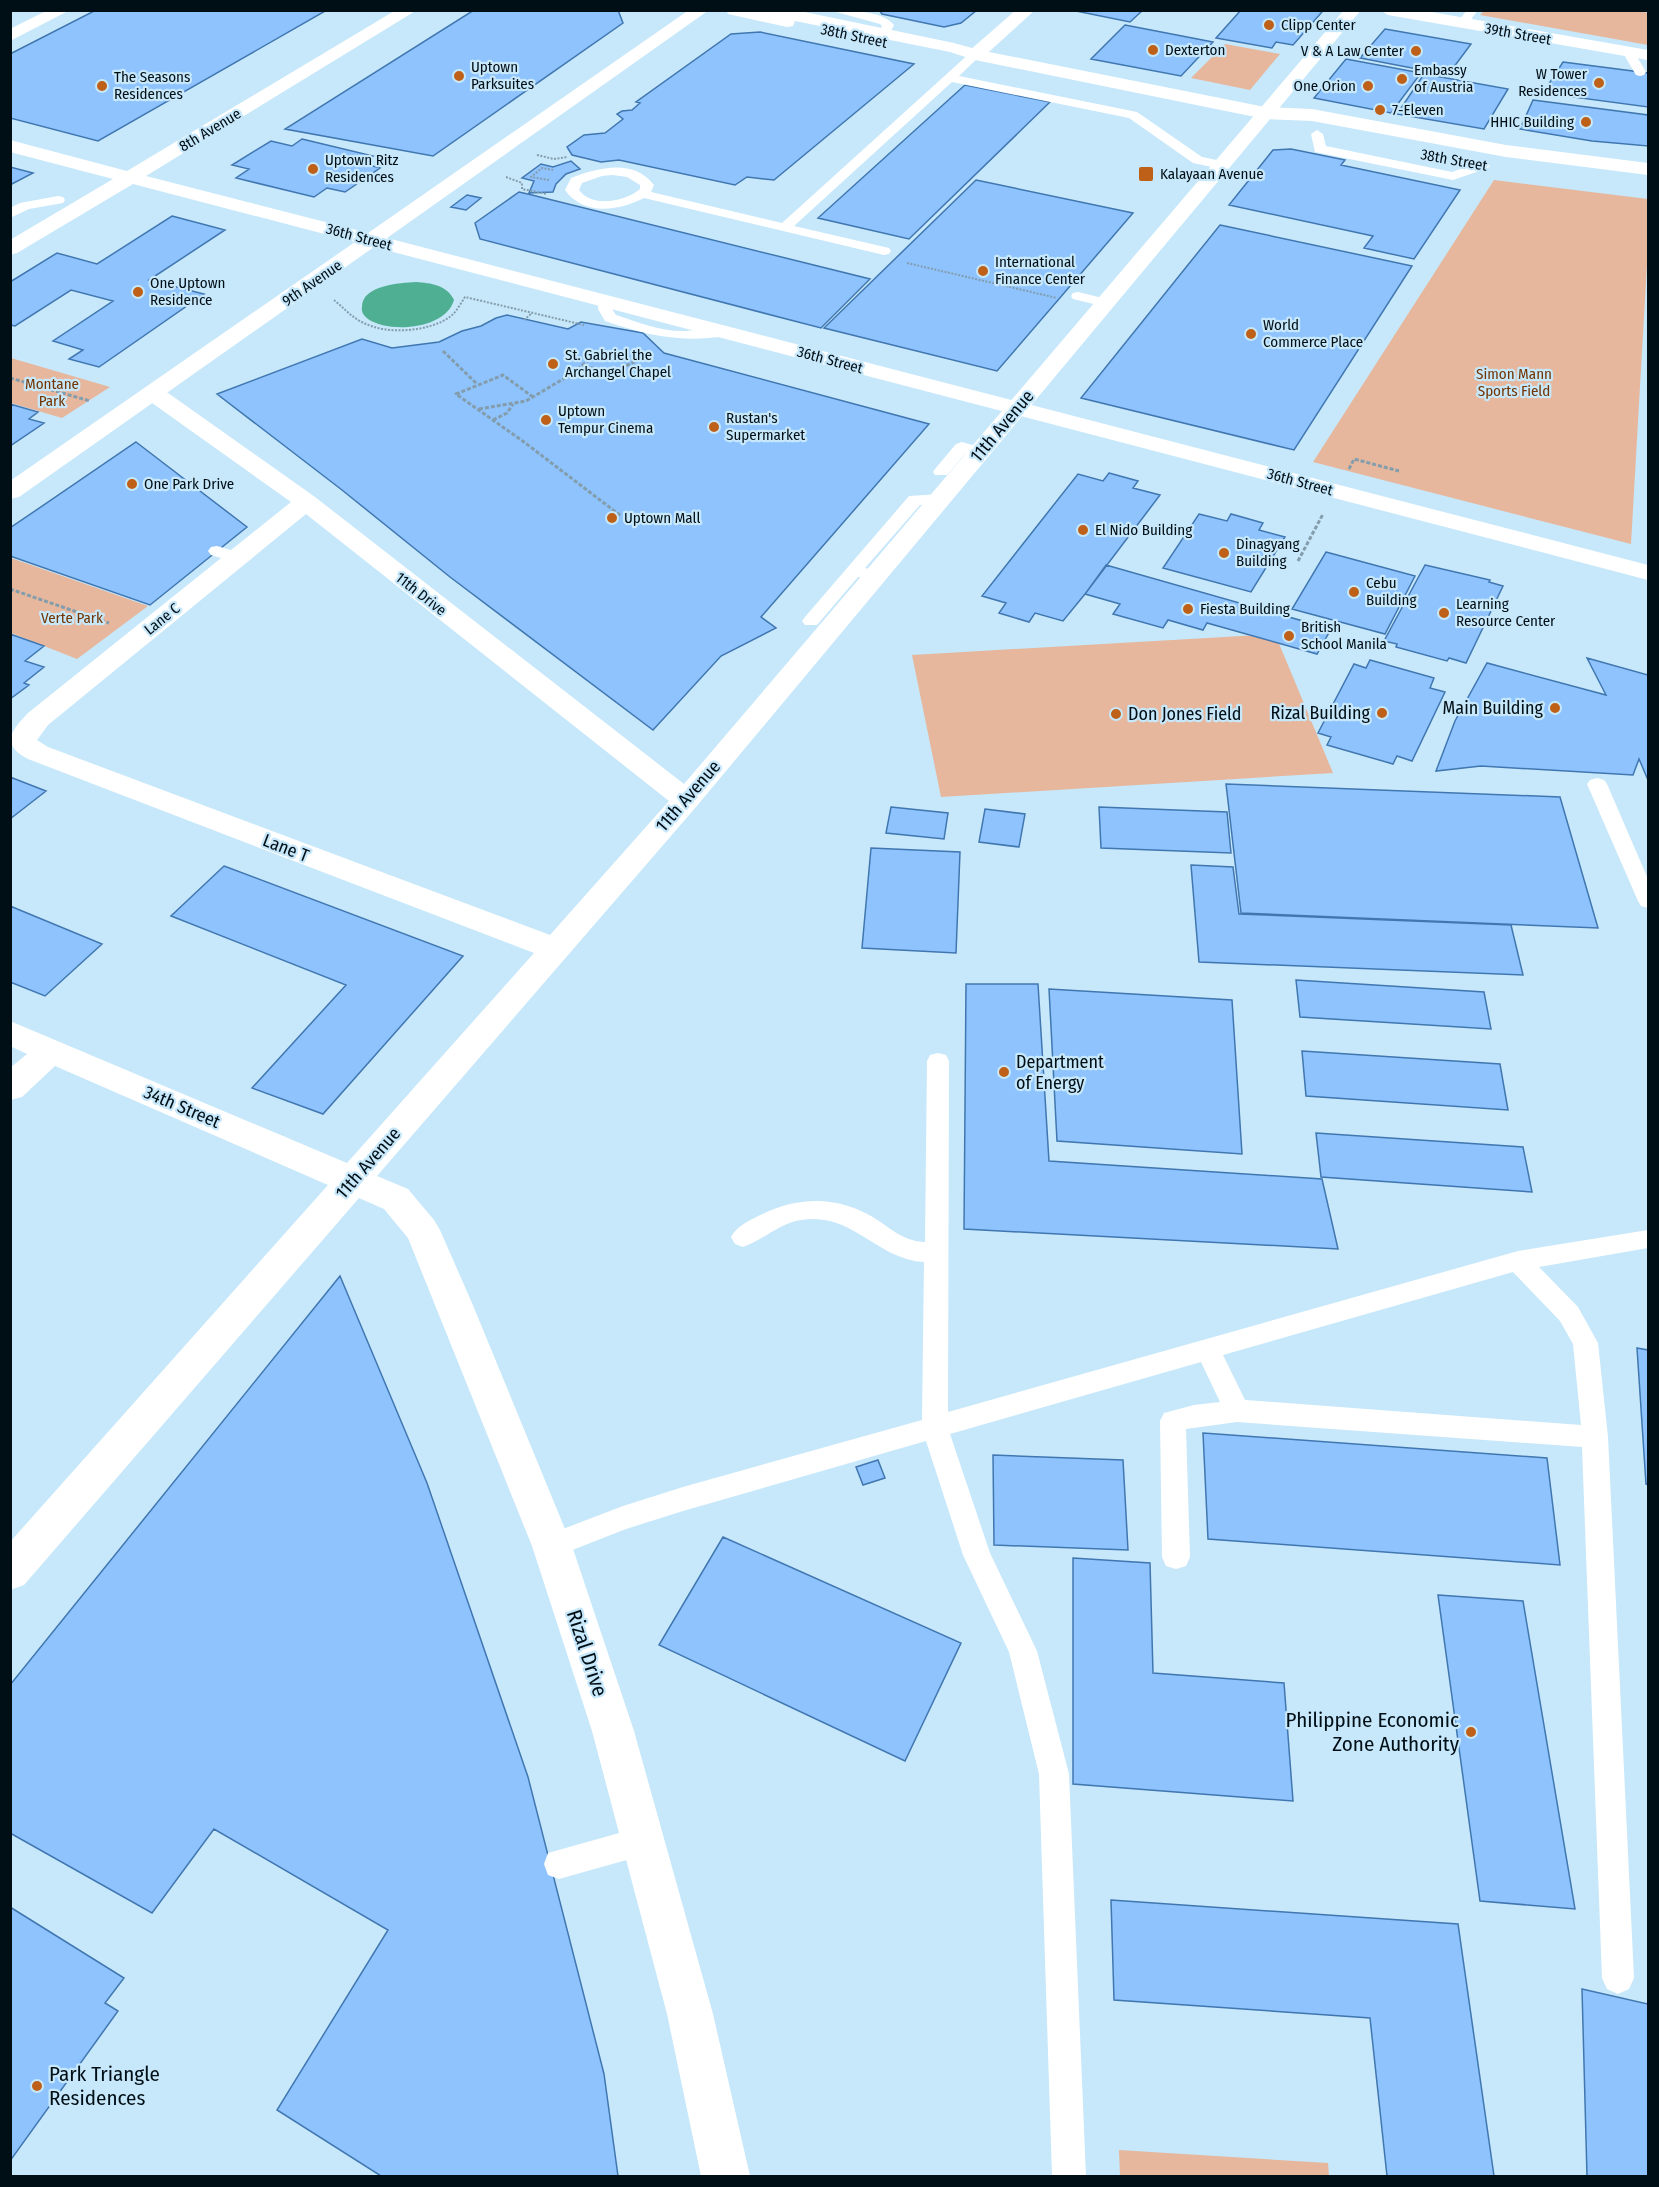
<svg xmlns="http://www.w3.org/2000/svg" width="1659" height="2187" font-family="'Fira Sans Condensed',sans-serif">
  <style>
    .green { fill: #e6b79d }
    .water { fill: #4faf93 }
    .building { fill: #8ec3fe; stroke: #4177b0; stroke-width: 1.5 }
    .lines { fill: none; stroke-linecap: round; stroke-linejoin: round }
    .path-far1 { stroke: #839dac; stroke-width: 2; stroke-dasharray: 2 1.5; stroke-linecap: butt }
    .path { stroke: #839dac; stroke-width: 3; stroke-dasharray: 4 2; stroke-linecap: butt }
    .service { fill: #fff; fill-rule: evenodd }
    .minor { fill: #fff; fill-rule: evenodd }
    .tertiary { fill: #fff; fill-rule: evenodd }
    .secondary { fill: #fff; fill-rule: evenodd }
    .poi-dot { fill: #be6017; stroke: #c7e8fa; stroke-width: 2 }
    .labels { text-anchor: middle; stroke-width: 4.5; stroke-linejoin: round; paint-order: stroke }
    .far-poi-label { font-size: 15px; fill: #000e16; stroke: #c7e8fa; text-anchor: start }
    .far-street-label { font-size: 15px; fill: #000e16; stroke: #c7e8fa }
    .far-park-label { font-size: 15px; fill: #723400; stroke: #c7e8fa }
    .street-label { font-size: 18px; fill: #000e16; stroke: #c7e8fa }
    .poi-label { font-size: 18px; fill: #000e16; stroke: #c7e8fa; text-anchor: end }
    .near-street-label { font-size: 21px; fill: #000e16; stroke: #c7e8fa }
    .near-poi-label { font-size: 21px; fill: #000e16; stroke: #c7e8fa; text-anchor: end }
  </style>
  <rect width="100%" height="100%" fill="#c7e8fa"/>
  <!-- green -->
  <path class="green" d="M 1484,11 L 1640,11 L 1648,13 L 1648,45 L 1480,15 Z
    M 1225,44 L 1280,54 L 1250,90 L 1191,78 Z
    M 1494,180 L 1648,199 L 1648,247 L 1631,544 L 1313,462 Z
    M 10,358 L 11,358 L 110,387 L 62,418 L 11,403 Z
    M 10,558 L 11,558 L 148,606 L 77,659 L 11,633 Z
    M 1275,634 L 1333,773 L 941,797 L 912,655 Z
    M 1119,2150 L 1328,2163 L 1329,2176 L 1120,2176 Z"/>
  <!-- water -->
  <path class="water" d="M 416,282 C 431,283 447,285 454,300 C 446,329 390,334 368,319 C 364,316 361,312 362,307 C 362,285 400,283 416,282 Z"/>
  <!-- building -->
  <path class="building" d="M 96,10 L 327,10 L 98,141 L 10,118 L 10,54 Z
    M 96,10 L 327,10 L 98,141 L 10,118 L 10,54 Z
    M 474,10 L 618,10 L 623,23 L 433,156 L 285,129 Z
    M 879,10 L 977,10 L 961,23 L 944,27 L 882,14 Z
    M 1071,10 L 1143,10 L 1130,22 Z
    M 1241,10 L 1315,10 L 1322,12 L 1293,45 L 1276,42 L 1272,48 L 1216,38 Z
    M 1125,25 L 1213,42 L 1181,76 L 1091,59 Z
    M 1385,29 L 1471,44 L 1448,75 L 1360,58 Z
    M 760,32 L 914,64 L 774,180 L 747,177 L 735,185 L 619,160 L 601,162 L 572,155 L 567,147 L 584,135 L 605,133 L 623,119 L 617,114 L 622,111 L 632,110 L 640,103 L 636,102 L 731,34 Z
    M 1346,59 L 1421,73 L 1391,113 L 1314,98 Z
    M 1563,62 L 1648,73 L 1648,107 L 1543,93 Z
    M 1424,74 L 1508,89 L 1484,129 L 1397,114 Z
    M 965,85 L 1050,102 L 909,239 L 818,218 Z
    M 1533,100 L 1648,115 L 1648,146 L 1592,141 L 1520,129 Z
    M 302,139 L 373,156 L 362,163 L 380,168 L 345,192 L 327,188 L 314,197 L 236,178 L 249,169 L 232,165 L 271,141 L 292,146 Z
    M 1291,149 L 1345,160 L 1341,165 L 1460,190 L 1414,259 L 1364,248 L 1373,236 L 1229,205 L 1273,150 Z
    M 571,161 L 580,169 L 566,174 L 556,184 L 553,192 L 529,193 L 534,181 L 522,178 L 541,164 L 553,167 Z
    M 10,167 L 33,173 L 10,185 Z
    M 976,180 L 1133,213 L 997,371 L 824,328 Z
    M 519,192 L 532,195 L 870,279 L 821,328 L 480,239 L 475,223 Z
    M 467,195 L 481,198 L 466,210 L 451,207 Z
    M 172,216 L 225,230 L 149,280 L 204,294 L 99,367 L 69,359 L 83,350 L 53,341 L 113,301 L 71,290 L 15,326 L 10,325 L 10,282 L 57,253 L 97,264 Z
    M 1220,225 L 1412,266 L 1294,450 L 1081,398 Z
    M 507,315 L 568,329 L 581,322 L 643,333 L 664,353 L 929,424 L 761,617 L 776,628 L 721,656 L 653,730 L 450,577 L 342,490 L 217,394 L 362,339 L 392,348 L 439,342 L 462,331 L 481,326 L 496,318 Z
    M 10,404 L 38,412 L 29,419 L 44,423 L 10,446 Z
    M 136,442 L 247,527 L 150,605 L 10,556 L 10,528 Z
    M 1109,473 L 1138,481 L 1133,488 L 1160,495 L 1085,594 L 1063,621 L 1035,613 L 1029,622 L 999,613 L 1006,603 L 982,596 L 1078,474 L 1103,481 Z
    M 1199,514 L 1227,521 L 1231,514 L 1263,523 L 1259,530 L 1285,537 L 1251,592 L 1163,568 Z
    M 1326,552 L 1415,576 L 1385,634 L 1292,609 Z
    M 1106,565 L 1331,629 L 1317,654 L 1207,623 L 1203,630 L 1168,620 L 1163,628 L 1113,614 L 1120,604 L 1085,594 Z
    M 1425,565 L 1490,580 L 1489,582 L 1503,586 L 1466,663 L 1449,658 L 1447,661 L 1396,647 L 1397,644 L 1384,641 Z
    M 10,634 L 44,646 L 25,661 L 44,667 L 24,683 L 29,685 L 10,699 Z
    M 1587,658 L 1648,675 L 1648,780 L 1639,759 L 1633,775 L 1481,766 L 1436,771 L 1455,721 L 1487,663 L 1606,695 Z
    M 1370,660 L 1434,678 L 1430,688 L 1445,692 L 1412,761 L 1397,756 L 1393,764 L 1327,745 L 1331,737 L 1318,733 L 1354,664 L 1366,668 Z
    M 10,777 L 46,791 L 10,819 Z
    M 1226,784 L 1560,797 L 1598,928 L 1241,913 Z
    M 891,807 L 948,813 L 944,839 L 886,833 Z
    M 1099,807 L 1227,812 L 1231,853 L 1101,848 Z
    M 985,809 L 1025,814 L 1019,847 L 979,842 Z
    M 871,848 L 960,852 L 956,953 L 862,948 Z
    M 1191,865 L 1233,867 L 1239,914 L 1511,925 L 1523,975 L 1199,962 Z
    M 224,866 L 463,956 L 323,1114 L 252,1088 L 346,985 L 171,916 Z
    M 10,906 L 102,944 L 45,996 L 10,982 Z
    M 1296,980 L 1484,992 L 1491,1029 L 1300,1017 Z
    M 966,984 L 1038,984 L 1049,1161 L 1322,1179 L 1338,1249 L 964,1229 Z
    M 1049,989 L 1232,1000 L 1242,1154 L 1057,1141 Z
    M 1302,1051 L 1500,1064 L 1508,1110 L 1306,1096 Z
    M 1316,1133 L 1523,1147 L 1532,1192 L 1321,1177 Z
    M 340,1276 L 427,1483 L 528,1777 L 604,2074 L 618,2176 L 381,2176 L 277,2110 L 388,1930 L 214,1829 L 152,1913 L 10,1833 L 10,1685 Z
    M 1637,1348 L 1648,1350 L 1648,1485 L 1646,1484 Z
    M 1203,1433 L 1547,1458 L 1560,1565 L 1208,1539 Z
    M 993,1455 L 1123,1460 L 1128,1550 L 994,1545 Z
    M 878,1460 L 885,1478 L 863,1485 L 856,1467 Z
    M 723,1537 L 961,1643 L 905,1761 L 659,1645 Z
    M 1073,1558 L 1150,1563 L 1153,1673 L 1284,1683 L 1293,1801 L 1073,1784 Z
    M 1438,1595 L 1523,1601 L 1575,1909 L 1480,1901 Z
    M 1111,1900 L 1458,1924 L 1494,2176 L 1387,2176 L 1370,2018 L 1114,2000 Z
    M 10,1907 L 124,1978 L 105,2003 L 118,2011 L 10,2161 Z
    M 1582,1989 L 1648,2004 L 1648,2176 L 1587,2176 Z"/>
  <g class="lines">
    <!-- path-far1 -->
    <path class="path-far1" d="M 537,155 L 554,159 L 567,157
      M 506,177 L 522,183 L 522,189 L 547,194
      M 549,180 L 531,177 L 542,168 L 553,170
      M 907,263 L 1057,298
      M 334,300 C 344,308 352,318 364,323 C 387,335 430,332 451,316 C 457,311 461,303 465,297 L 584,325
      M 524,320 L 532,313"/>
    <!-- path -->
    <path class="path" d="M 443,351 L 477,384
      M 585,366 C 607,373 624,370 643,356 L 643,351
      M 10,378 L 90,401
      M 533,397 L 503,375 L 456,394 L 524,442 L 621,516
      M 479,409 L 526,401 L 570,375 L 594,356
      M 493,420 L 507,413 L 513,404
      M 1349,469 L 1354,459 L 1399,471
      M 1298,561 L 1323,514
      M 10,589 L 109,623"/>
    <!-- service -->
    <path class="service" d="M 829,10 C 846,10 882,10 894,25 L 888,37 L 884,38 L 878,34 L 882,26 L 880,24 Z
      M 1467,10 L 1478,10 L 1466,26 L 1458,26 L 1456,24 Z
      M 1629,49 L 1633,50 L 1646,72 L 1644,75 L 1640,76 L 1636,75 L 1623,53 Z
      M 975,51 L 981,55 L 959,76 L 1137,112 L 1202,157 L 1227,162 L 1229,165 L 1222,169 L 1193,163 L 1129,118 L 952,82 L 794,226 L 889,248 L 891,251 L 889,254 L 884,255 L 644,198 C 619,211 583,216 565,190 L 571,178 C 598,168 633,158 654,185 L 651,192 L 782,223 L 971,52 ZM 613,175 L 627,177 L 640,185 L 640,189 C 625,202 592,208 579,190 L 582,183 L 602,176 Z
      M 1317,130 L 1323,134 L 1326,146 L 1452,172 L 1483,161 L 1490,165 L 1488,168 L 1453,180 L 1315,152 L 1311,134 Z
      M 58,196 L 63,197 L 65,200 L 63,203 L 29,209 L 10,218 L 10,208 L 20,203 Z
      M 1078,292 L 1111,300 L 1113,303 L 1106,307 L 1073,299 L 1071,296 L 1073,293 Z
      M 605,297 L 612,301 L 612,309 L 616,315 C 637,322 662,332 685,331 C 697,331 722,322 730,332 C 725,338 716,337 708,338 C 671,341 640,333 605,321 L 598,309 L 598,301 Z
      M 962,442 L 986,449 L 988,452 L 980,457 L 966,453 L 947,475 L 935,475 L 933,472 L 935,469 L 956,444 Z
      M 940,494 L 948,499 L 946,502 L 920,505 L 865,568 L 873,570 L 876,574 L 873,578 L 858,577 L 817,625 L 805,625 L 802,621 L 805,617 L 909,496 Z
      M 217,546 L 244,554 L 247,558 L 244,562 L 238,563 L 211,555 L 208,551 L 211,547 Z
      M 1597,778 L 1604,780 L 1607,784 L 1648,879 L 1648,908 L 1641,906 L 1638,901 L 1587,784 L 1590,780 Z
      M 938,1053 L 946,1055 L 949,1061 L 948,1412 L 1518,1251 L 1648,1230 L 1648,1248 L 1539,1267 L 1578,1307 L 1598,1343 L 1608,1437 L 1634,1978 L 1629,1989 L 1618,1994 L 1607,1989 L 1602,1978 L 1582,1447 L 1237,1422 L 1186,1429 L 1190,1557 L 1186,1566 L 1176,1569 L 1166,1566 L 1162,1557 L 1160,1421 L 1164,1413 L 1194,1405 L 1220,1402 L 1201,1362 L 950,1434 L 990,1553 L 1037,1651 L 1069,1774 L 1086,2176 L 1052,2176 L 1039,1774 L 1009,1652 L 963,1555 L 926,1441 L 683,1511 L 626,1529 L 552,1558 L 542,1555 L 538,1546 L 542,1537 L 623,1506 L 683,1487 L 922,1420 L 924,1262 C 876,1259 852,1211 801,1220 C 780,1223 763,1240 743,1247 L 735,1244 L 731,1237 C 737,1225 756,1217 769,1211 C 806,1195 845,1198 879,1221 C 895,1232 905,1241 925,1242 L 927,1061 L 930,1055 ZM 1513,1272 L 1560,1321 L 1573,1344 L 1581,1425 L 1245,1400 L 1223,1355 Z
      M 644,1826 L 655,1830 L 659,1841 L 655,1852 L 559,1879 L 548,1875 L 544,1864 L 548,1853 Z"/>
    <!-- minor -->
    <path class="minor" d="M 1016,10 L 1035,10 L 981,59 L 969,59 L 966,55 L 969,51 Z
      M 1344,10 L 1361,10 L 696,807 L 377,1176 L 408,1189 L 434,1220 L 440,1230 L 472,1303 L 572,1546 L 634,1731 L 713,2014 L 750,2176 L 701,2176 L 667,2014 L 592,1731 L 532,1546 L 408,1238 L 384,1209 L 359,1198 L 24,1585 L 10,1590 L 10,1542 L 328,1185 L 55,1066 L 22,1097 L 10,1100 L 10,1068 L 27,1054 L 10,1046 L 10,1021 L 347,1163 L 534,953 L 28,759 C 0,744 11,731 28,713 L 291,502 L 145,398 L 142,393 L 145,388 L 153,386 L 161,388 L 315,497 L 684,784 ZM 306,514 L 669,801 L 550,935 L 48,747 L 37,740 L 48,725 Z
      M 1380,10 L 1420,10 L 1648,50 L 1648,60 L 1388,15 Z"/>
    <!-- tertiary -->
    <path class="tertiary" d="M 48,10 L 70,10 L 10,41 L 10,29 Z
      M 396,10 L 417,10 L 146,176 L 368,233 L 689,10 L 709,10 L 387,238 L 1648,565 L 1648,580 L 374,247 L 19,497 L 10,499 L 10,481 L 355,242 L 133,184 L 17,253 L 10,255 L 10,240 L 113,179 L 10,152 L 10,140 L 127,171 Z"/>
    <!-- secondary -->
    <path class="secondary" d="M 726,10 L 795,10 L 954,43 L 979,50 L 1265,107 L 1312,109 L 1506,145 L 1648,163 L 1648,175 L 1506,157 L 1312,121 L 1265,119 L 975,60 L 950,52 L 795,21 L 793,26 L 787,27 L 728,14 Z"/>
  </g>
  <!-- markers -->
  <g class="poi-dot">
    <circle cx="1269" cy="25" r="6"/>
    <circle cx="1153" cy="50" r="6"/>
    <circle cx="1416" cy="51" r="6"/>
    <circle cx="459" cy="76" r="6"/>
    <circle cx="1402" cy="79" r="6"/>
    <circle cx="1599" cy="83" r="6"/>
    <circle cx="102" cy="86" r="6"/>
    <circle cx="1368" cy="86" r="6"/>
    <circle cx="1380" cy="110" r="6"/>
    <circle cx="1586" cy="122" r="6"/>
    <circle cx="313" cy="169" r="6"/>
    <rect x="1138" y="166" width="16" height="16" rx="3"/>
    <circle cx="983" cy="271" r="6"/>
    <circle cx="138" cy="292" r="6"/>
    <circle cx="1251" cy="334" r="6"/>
    <circle cx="553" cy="364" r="6"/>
    <circle cx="546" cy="420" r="6"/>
    <circle cx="714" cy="427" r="6"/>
    <circle cx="132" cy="484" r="6"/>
    <circle cx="612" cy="518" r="6"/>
    <circle cx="1083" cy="530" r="6"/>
    <circle cx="1224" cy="553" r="6"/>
    <circle cx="1354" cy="592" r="6"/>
    <circle cx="1188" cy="609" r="6"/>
    <circle cx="1444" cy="613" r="6"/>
    <circle cx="1289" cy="636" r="6"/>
    <circle cx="1555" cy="708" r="6"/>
    <circle cx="1382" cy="713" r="6"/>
    <circle cx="1116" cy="714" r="6"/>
    <circle cx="1004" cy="1072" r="6"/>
    <circle cx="1471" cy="1732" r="6"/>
    <circle cx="37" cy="2086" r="6"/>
  </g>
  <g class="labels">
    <!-- far-poi labels -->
    <g class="far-poi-label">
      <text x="1281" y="30">Clipp Center</text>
      <text x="1165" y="55">Dexterton</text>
      <text x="1404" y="56" text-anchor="end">V &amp; A Law Center</text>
      <text x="471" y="72">Uptown<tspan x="471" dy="17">Parksuites</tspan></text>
      <text x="1414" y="75">Embassy<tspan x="1414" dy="17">of Austria</tspan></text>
      <text x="1587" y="79" text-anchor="end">W Tower<tspan x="1587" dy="17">Residences</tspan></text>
      <text x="114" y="82">The Seasons<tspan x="114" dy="17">Residences</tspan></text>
      <text x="1356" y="91" text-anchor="end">One Orion</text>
      <text x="1392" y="115">7-Eleven</text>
      <text x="1574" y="127" text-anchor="end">HHIC Building</text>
      <text x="325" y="165">Uptown Ritz<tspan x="325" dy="17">Residences</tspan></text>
      <text x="1160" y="179">Kalayaan Avenue</text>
      <text x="995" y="267">International<tspan x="995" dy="17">Finance Center</tspan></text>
      <text x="150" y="288">One Uptown<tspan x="150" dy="17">Residence</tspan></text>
      <text x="1263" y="330">World<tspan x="1263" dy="17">Commerce Place</tspan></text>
      <text x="565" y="360">St. Gabriel the<tspan x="565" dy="17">Archangel Chapel</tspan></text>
      <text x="558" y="416">Uptown<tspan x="558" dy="17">Tempur Cinema</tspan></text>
      <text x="726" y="423">Rustan's<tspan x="726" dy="17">Supermarket</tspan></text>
      <text x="144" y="489">One Park Drive</text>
      <text x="624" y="523">Uptown Mall</text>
      <text x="1095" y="535">El Nido Building</text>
      <text x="1236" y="549">Dinagyang<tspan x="1236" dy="17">Building</tspan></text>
      <text x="1366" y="588">Cebu<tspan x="1366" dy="17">Building</tspan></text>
      <text x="1456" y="609">Learning<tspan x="1456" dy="17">Resource Center</tspan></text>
      <text x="1200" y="614">Fiesta Building</text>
      <text x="1301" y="632">British<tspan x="1301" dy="17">School Manila</tspan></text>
    </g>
    <!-- far-street labels -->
    <g class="far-street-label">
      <text transform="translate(1518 34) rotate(10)" y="5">39th Street</text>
      <text transform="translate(854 36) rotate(12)" y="5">38th Street</text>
      <text transform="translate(210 130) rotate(-31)" y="5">8th Avenue</text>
      <text transform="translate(1454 160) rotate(10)" y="5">38th Street</text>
      <text transform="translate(359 237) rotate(15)" y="5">36th Street</text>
      <text transform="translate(312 283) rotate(-35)" y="5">9th Avenue</text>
      <text transform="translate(830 360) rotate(15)" y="5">36th Street</text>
      <text transform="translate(1300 482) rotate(15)" y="5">36th Street</text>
      <text transform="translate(421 594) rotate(38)" y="5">11th Drive</text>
      <text transform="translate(162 619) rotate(-39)" y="5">Lane C</text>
    </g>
    <!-- far-park labels -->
    <g class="far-park-label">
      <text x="1514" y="379">Simon Mann<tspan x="1514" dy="17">Sports Field</tspan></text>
      <text x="52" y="389">Montane<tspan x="52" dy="17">Park</tspan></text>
      <text x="72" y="623">Verte Park</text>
    </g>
    <!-- street labels -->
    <g class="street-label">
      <text transform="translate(1002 426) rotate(-50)" y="6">11th Avenue</text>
      <text transform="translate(688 796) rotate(-49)" y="6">11th Avenue</text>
      <text transform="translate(286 848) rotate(21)" y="6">Lane T</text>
      <text transform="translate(182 1107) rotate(23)" y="6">34th Street</text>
      <text transform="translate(368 1163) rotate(-49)" y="6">11th Avenue</text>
    </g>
    <!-- poi labels -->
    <g class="poi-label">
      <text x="1543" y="714">Main Building</text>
      <text x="1370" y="719">Rizal Building</text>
      <text x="1128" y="720" text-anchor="start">Don Jones Field</text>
      <text x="1016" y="1068" text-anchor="start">Department<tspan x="1016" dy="21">of Energy</tspan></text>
    </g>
    <!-- near-street labels -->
    <g class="near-street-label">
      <text transform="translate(587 1653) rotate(72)" y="7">Rizal Drive</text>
    </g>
    <!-- near-poi labels -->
    <g class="near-poi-label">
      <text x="1459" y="1727">Philippine Economic<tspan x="1459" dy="24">Zone Authority</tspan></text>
      <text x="49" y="2081" text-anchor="start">Park Triangle<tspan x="49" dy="24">Residences</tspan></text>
    </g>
  </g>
  <!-- border -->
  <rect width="1659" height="2187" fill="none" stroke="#000e16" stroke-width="24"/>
</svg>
